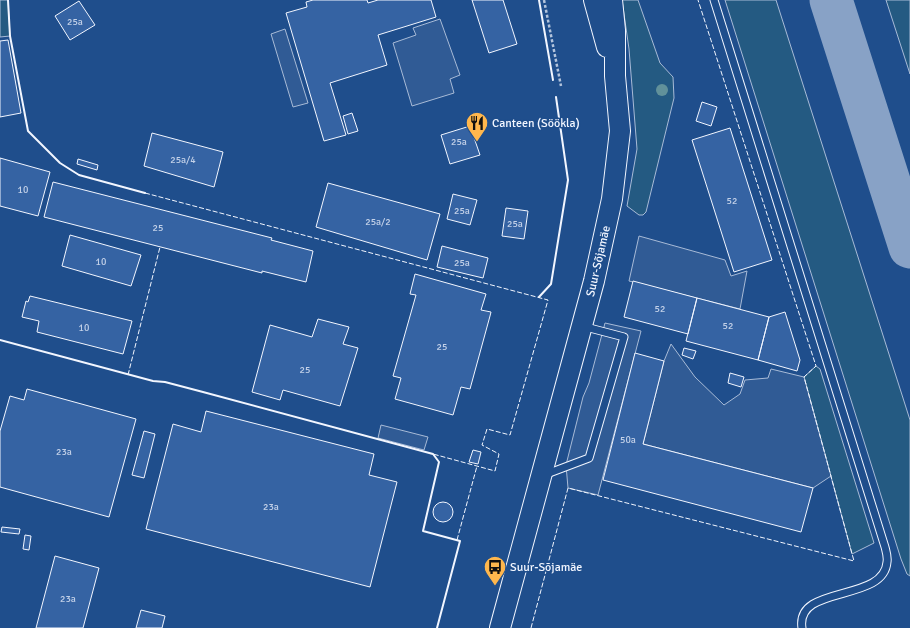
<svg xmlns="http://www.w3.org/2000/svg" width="910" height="628" font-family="Signika,sans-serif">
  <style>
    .green { fill: #245a82; stroke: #a8bbd7 }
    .parking { fill: #305b95; stroke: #a8bbd7 }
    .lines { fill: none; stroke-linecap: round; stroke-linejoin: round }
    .taxiway { stroke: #88a2c6; stroke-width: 43 }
    .building { fill: #3563a3; stroke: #f2f6ff }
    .service-casing { stroke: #f2f6ff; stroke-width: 9 }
    .secondary-casing { stroke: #f2f6ff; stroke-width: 22 }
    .path { stroke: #b3c4dc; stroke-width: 2.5; stroke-dasharray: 3 2; stroke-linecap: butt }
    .service { stroke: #1f4e8c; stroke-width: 7 }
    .secondary { stroke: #1f4e8c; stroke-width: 20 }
    .fence { stroke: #f2f6ff; stroke-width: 1; stroke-dasharray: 5 2; stroke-linecap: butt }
    .wall { stroke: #f2f6ff; stroke-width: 2 }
    .tree { fill: #61919a }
    .labels { text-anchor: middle; stroke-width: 3; stroke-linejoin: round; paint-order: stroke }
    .number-label { font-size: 10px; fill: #c3d1e8 }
    .poi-label { font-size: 12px; fill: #f2f6ff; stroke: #1f4e8c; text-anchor: start }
    .street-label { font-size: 12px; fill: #f2f6ff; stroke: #1f4e8c }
  </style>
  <rect width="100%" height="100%" fill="#1f4e8c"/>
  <!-- green -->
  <path class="green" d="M 0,0 L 8,0 L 10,36 L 0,37 Z
    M 622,0 L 638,0 L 660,63 L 673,77 L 674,98 L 646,212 L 643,215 L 639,215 L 627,206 L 637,149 L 629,49 Z
    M 725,0 L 776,0 L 910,420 L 910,576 L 907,574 L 901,559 Z
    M 886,0 L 910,0 L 910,74 Z
    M 816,366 L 820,369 L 874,543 L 852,554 L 804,377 Z"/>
  <!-- parking -->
  <path class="parking" d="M 440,19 L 460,75 L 450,79 L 454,93 L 412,106 L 393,43 L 416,35 L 413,28 Z
    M 285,29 L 308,103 L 293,107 L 271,34 Z
    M 639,236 L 725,260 L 731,276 L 747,271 L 740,309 L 629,281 Z
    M 605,323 L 641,331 L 598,495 L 568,488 L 566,465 L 583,397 L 589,383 Z
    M 671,344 L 695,377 L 724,405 L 740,394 L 745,380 L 768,378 L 771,369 L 804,377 L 831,476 L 813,488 L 643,444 L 664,361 Z
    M 381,425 L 428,437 L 424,450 L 378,438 Z"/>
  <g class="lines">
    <!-- taxiway -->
    <path class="taxiway" d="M 831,0 L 910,247"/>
  </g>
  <!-- building -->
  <path class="building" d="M 313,0 L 367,0 L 368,3 L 378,0 L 431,0 L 436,17 L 378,35 L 387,65 L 330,83 L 346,135 L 324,141 L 286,13 L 307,7 L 306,2 Z
    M 472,0 L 503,0 L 517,44 L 489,53 Z
    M 79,1 L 95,25 L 70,40 L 55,16 Z
    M 8,40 L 21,113 L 0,117 L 0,41 Z
    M 702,102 L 717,107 L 711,126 L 696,121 Z
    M 352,113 L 358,131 L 348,134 L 343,116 Z
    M 470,126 L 480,155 L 450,164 L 441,135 Z
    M 730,128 L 772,260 L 734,272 L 692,140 Z
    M 152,133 L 223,152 L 214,187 L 144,166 Z
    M 0,158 L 50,172 L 38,216 L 0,206 Z
    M 78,159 L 98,165 L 97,170 L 77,164 Z
    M 53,182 L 272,238 L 271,240 L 313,251 L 306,282 L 262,271 L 262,273 L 44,217 Z
    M 328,183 L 440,214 L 427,260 L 316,227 Z
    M 453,194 L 477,200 L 470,225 L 447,219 Z
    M 506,208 L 528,211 L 524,239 L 502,236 Z
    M 70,235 L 141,255 L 131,286 L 62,266 Z
    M 442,246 L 488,258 L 483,278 L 437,267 Z
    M 415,274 L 486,294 L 481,310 L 491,312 L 490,316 L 470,389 L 461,387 L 453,415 L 395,399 L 401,378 L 393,376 L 416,295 L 410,294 Z
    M 633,281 L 697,298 L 688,334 L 624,317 Z
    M 30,296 L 132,321 L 123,354 L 37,332 L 39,321 L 22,317 L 26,301 L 28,302 Z
    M 697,298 L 769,317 L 758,360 L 686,341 Z
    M 785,312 L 800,360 L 797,371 L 758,360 L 769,317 Z
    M 318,319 L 349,327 L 343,344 L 358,348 L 340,406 L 283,390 L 280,400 L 252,392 L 270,325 L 312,337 Z
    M 684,348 L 696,351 L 693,359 L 682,355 Z
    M 635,353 L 664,361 L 643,444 L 813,488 L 801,532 L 603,480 Z
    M 730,373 L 744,377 L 741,387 L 728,383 Z
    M 27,389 L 136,419 L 109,517 L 0,487 L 0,431 L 10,396 L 24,400 Z
    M 206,411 L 374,454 L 369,475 L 397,482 L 370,587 L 146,529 L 173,424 L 201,432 Z
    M 144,431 L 155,434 L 144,478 L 132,475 Z
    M 473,450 L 481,452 L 478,464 L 469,462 Z
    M433 512a10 10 0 1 1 20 0a10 10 0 1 1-20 0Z
    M 2,527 L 20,529 L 19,534 L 1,532 Z
    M 25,535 L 31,536 L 29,550 L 23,549 Z
    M 55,556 L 99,568 L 83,628 L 36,628 Z
    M 141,610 L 165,616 L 162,628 L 136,628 Z"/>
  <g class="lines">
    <!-- service casing -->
    <g class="service-casing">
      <path id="service" d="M 714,0 L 885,547 C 886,551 888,557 887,562 C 884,603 795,584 802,628
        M 544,475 L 589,458 L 624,337 L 582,326"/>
    </g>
    <!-- secondary casing -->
    <g class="secondary-casing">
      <path id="secondary" d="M 594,0 L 607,47
        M 500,628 L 594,281 L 612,199 L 620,131 L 615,76 L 615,30 L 612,0"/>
    </g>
    <!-- path -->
    <path class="path" d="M 544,0 L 561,86"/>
    <!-- service -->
    <use href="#service" class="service"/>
    <!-- secondary -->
    <use href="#secondary" class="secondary"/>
    <!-- fence -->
    <path class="fence" d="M 145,193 L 548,300 L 510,435 L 487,429 L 482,445 L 499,454 L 495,471 L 433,454
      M 128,375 L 160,247
      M 457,540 L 477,466
      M 531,628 L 568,488 L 854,561 L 804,377 L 816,366 L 698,0"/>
    <!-- wall -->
    <path class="wall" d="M 8,0 L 10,36 L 28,131 L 60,163 L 79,175 L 145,193
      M 539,0 L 553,80
      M 539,297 L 551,284 L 568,180 L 556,97
      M 0,340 L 153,381 L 165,382 L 203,392 L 433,454 L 439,462 L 423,531 L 460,541 L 437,628"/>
  </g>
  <!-- trees -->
  <circle class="tree" cx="662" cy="90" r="6"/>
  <!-- icons -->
  <defs>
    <g id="restaurant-pin" transform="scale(1.15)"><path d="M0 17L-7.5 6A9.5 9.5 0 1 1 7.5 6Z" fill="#ffb74d" stroke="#1f4e8c"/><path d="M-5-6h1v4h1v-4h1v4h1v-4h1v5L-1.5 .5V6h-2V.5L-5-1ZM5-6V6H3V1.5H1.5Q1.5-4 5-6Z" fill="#111"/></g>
    <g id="bus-pin" transform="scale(1.15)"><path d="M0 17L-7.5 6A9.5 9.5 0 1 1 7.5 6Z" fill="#ffb74d" stroke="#1f4e8c"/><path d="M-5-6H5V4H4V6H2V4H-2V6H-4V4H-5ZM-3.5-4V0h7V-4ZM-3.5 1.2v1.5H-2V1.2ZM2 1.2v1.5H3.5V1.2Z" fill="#111"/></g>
  </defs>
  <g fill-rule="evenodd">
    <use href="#restaurant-pin" x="477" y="123"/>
    <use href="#bus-pin" x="495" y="567"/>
  </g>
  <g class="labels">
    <!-- number labels -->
    <g class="number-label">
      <text x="75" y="25">25a</text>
      <text x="459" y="145">25a</text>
      <text x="183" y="163">25a/4</text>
      <text x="23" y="193">10</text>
      <text x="732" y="204">52</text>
      <text x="462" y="214">25a</text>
      <text x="378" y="225">25a/2</text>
      <text x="515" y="227">25a</text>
      <text x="158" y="231">25</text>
      <text x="101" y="265">10</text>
      <text x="462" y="266">25a</text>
      <text x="660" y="312">52</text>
      <text x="728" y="329">52</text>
      <text x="84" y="331">10</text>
      <text x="442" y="350">25</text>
      <text x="305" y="373">25</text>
      <text x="628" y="443">50a</text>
      <text x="64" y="455">23a</text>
      <text x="271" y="510">23a</text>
      <text x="68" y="602">23a</text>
    </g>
    <!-- poi labels -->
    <g class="poi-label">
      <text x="492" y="127">Canteen (Söökla)</text>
      <text x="510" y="571">Suur-Sõjamäe</text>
    </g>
    <!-- street labels -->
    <g class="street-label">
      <text transform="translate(598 261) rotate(-77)" y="4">Suur-Sõjamäe</text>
    </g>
  </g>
</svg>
